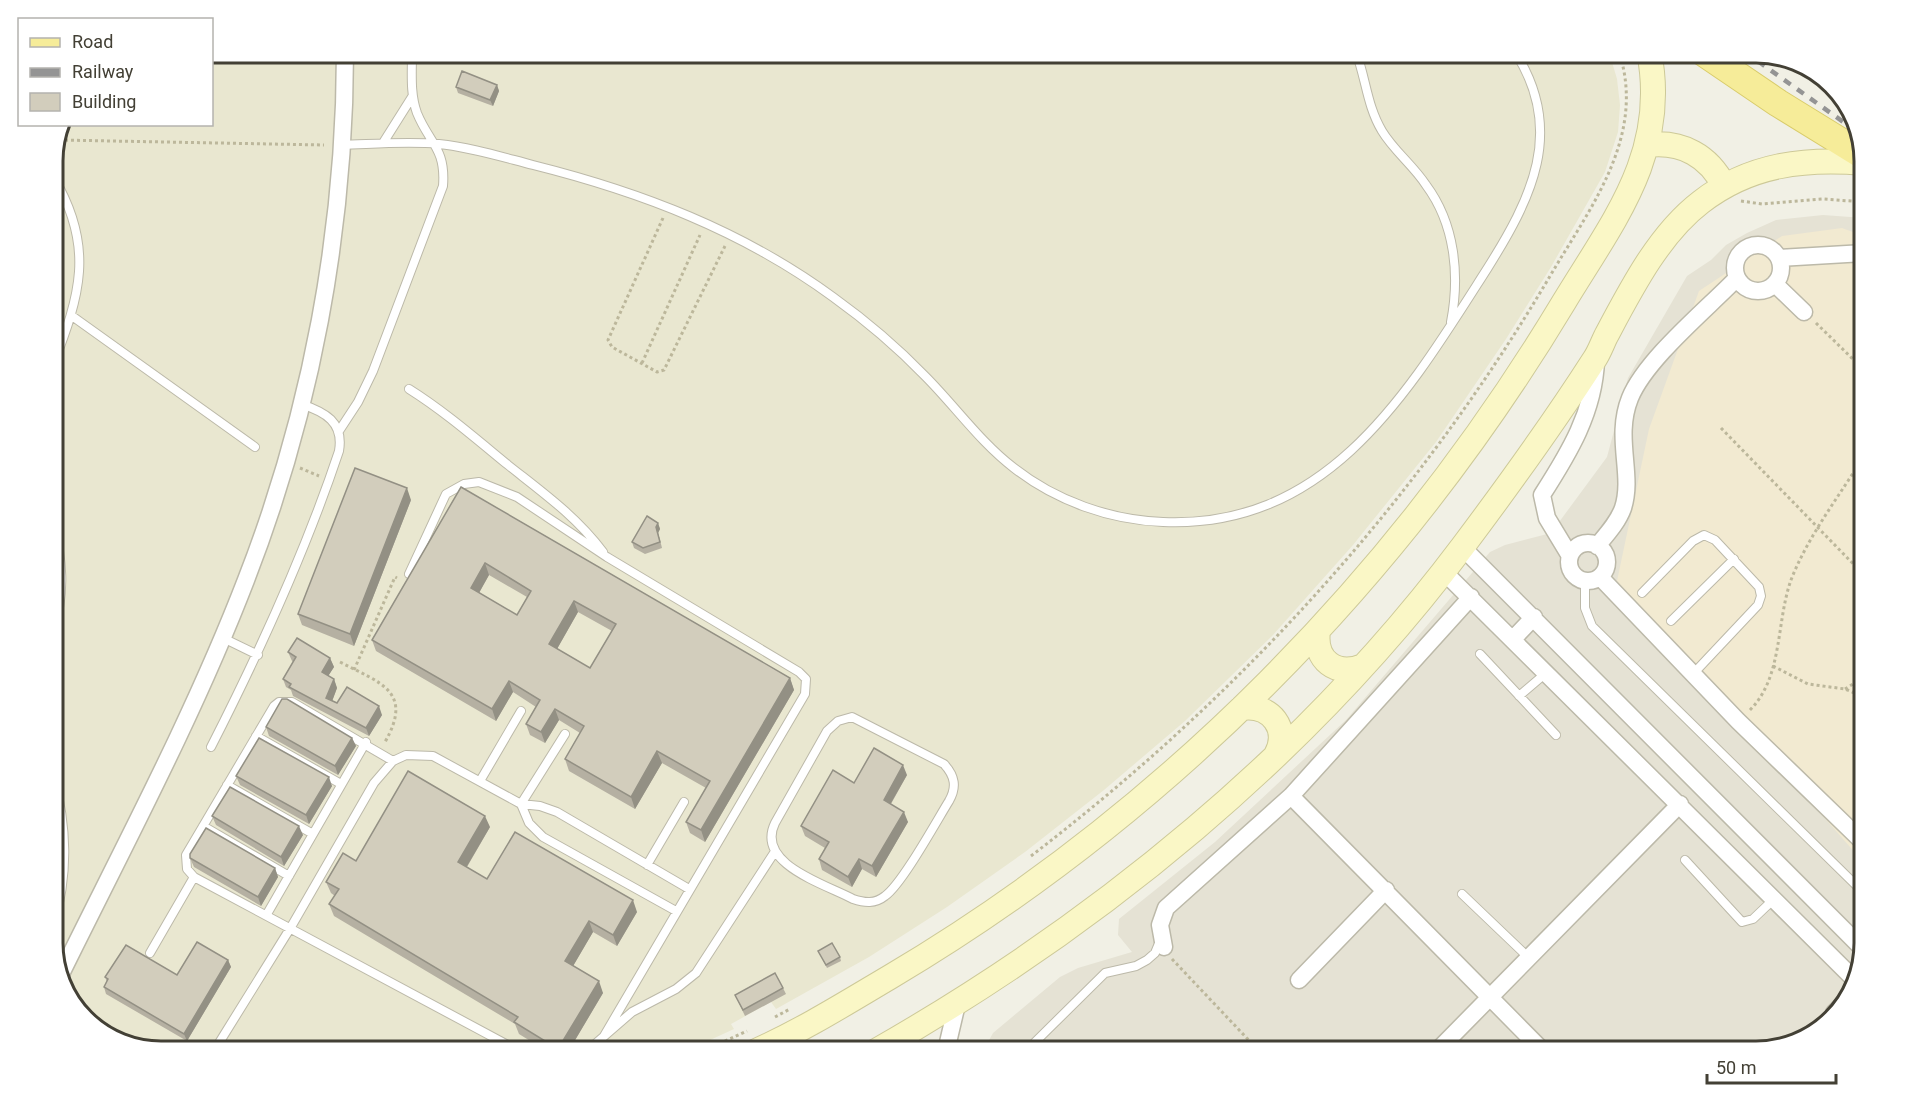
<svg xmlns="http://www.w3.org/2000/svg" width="1917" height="1104" font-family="Roboto,sans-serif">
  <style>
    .residential { fill: #e5e2d4 }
    .commercial { fill: #f2ead1 }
    .education { fill: #e9e7d0 }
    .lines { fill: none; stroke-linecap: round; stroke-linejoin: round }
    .service-casing { stroke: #bcb9a9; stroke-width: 10 }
    .minor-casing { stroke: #bcb9a9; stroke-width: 19 }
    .secondary-casing { stroke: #cdc998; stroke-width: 26 }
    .primary-casing { stroke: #d9cc6b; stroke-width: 29 }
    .path { stroke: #bcb79b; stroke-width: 3; stroke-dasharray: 3 3; stroke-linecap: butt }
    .service { stroke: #fff; stroke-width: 8 }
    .minor { stroke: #fff; stroke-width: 16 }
    .secondary { stroke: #faf7c6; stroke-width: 24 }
    .primary { stroke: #f6ec99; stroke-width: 27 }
    .rail { stroke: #949494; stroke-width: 4.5; stroke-dasharray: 8 8; stroke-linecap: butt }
    .wall { fill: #b5b0a2; fill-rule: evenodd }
    .shaded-wall { fill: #939084 }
    .building { fill: #d2cdbc; stroke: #939084; stroke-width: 1.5; fill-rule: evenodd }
    .rim { fill: none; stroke: #434035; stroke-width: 3 }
  </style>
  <rect width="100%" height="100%" fill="#f1f0e5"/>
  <!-- residential -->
  <path class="residential" d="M 1823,215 L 1864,218 L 1864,944 L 1850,997 L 1811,1037 L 1757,1051 L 983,1051 L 993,1033 L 1060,977 L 1078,968 L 1132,952 L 1118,935 L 1119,919 L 1215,842 L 1346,720 L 1490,552 L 1505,545 L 1551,533 L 1607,457 L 1628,378 L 1687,276 L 1711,260 L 1726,245 L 1747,233 L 1776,220 Z"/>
  <!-- commercial -->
  <path class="commercial" d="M 1842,228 L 1864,236 L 1864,863 L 1617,581 L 1649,429 L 1699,291 L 1782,236 Z"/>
  <!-- education -->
  <path class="education" d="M 212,52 L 1609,52 L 1617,79 L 1620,105 L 1618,132 L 1605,172 L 1551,267 L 1506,339 L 1436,442 L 1353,545 L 1273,635 L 1185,721 L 1104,790 L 1025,852 L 947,907 L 869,957 L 776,1009 L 771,1002 L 731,1024 L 734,1029 L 686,1051 L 161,1051 L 107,1037 L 71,1003 L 53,950 L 53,154 L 66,125 L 212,124 Z"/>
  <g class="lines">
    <!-- service casing -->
    <g class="service-casing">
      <path id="service" d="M 1356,52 C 1366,79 1367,106 1382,131 C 1394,151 1413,165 1426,185 C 1455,224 1460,275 1451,322
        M 1358,58 L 1367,52
        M 383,143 L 412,97
        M 342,145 C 374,144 407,141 439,144 C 470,147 502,157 533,165 C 641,192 743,231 833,297 C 865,320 897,347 925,376 C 955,406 980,442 1014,468 C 1056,501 1110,520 1163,522 C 1329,529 1409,391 1487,269 C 1531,199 1566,131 1515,52
        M 72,316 L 255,447
        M 53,365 C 80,296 95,247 54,178
        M 409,389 C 444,411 475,438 508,465 C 542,492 576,516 603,552
        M 339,431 L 358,402 L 373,371 L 443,186 C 446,148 429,143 417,113 C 410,94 412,73 412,52
        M 53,520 C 62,558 66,593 53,631
        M 409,574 L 446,494 L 464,484 L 479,482 L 517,497 L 607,557 L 799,672 L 806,679 L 805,694 L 604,1036
        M 1585,581 L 1585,608 L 1592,626 L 1864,893
        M 1642,593 L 1693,541 L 1704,535 L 1715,540 L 1759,587 L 1761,596 L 1758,605 L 1693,674
        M 1671,621 L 1734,559
        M 223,638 L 258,655
        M 1480,654 L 1556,735
        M 1519,696 L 1546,673
        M 852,717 L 944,764 C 955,776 957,787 949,801 C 936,822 902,884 885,896 C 875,904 865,903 853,899 C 825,884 755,864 775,823 L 827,731 L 838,721 Z
        M 256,736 L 341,784
        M 211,747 C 260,651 305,553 339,451 C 344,422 325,412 301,404
        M 393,761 L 292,702 L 279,702 L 274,706 L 186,855 L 187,869 L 194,877 L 519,1051
        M 53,774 C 67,826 69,874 53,927
        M 480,781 L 521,711
        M 227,785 L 313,834
        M 521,804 L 529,823 L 543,837 L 676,911
        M 521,804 L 565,734
        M 203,826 L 289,876
        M 1685,860 L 1742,922 L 1753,919 L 1774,899
        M 647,865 L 684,802
        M 1462,894 L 1528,957
        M 267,914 L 366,742
        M 150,953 L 194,877
        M 214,1051 L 291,927 L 374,783 L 393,761 L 406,755 L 433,756 L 521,804 L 540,806 L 557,812 L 689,889
        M 587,1051 L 632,1012 L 676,989 L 696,973 L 774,853
        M 1026,1051 L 1105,973 L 1136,966 L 1147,960 L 1155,953 L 1160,941"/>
    </g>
    <!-- minor casing -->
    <g class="minor-casing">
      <path id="minor" d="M1735 268a23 23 0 1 1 46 0a23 23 0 1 1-46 0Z
        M 1779,258 L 1864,253
        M 1775,284 L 1804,312
        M1569 562a19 19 0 1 1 38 0a19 19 0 1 1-38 0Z
        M 1597,546 C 1607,534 1618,522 1623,508 C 1634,474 1614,438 1630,398 C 1646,359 1706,310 1737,278
        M 1462,547 L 1863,949
        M 1570,556 L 1547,518 L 1542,495 C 1569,453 1594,412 1596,361
        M 1443,571 L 1855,980
        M 1600,577 L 1738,721 L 1864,843
        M 1513,639 L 1534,617
        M 1291,796 L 1543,1051
        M 1164,947 L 1160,925 L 1166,908 L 1291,796 L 1471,597
        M 61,974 C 125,844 194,715 246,580 C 311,413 345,231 345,52
        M 1299,980 L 1386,890
        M 1834,1013 L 1850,997
        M 946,1051 L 957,1004
        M 1437,1051 L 1680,804"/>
    </g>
    <!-- secondary casing -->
    <g class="secondary-casing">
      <path id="secondary" d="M 1648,145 C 1682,141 1709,156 1724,186
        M 1318,631 C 1314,660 1336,677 1363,666
        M 1242,708 C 1271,704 1290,729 1276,755
        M 756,1051 C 803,1030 846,1003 890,977 C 1168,812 1398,578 1564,302 C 1613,221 1669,153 1649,52
        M 876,1051 C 1100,923 1307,754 1463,546 C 1508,486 1553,424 1594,360 C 1599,353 1602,344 1606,336 C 1631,289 1659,234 1701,202 C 1750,164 1805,158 1864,163"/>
    </g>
    <!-- primary casing -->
    <g class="primary-casing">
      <path id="primary" d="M 1703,52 L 1778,103 L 1864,156"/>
    </g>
    <!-- path -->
    <path class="path" d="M 59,140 L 324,145
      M 1741,201 L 1762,204 L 1823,199 L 1864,202
      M 663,218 L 608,340 L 612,347 L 657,372 L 664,370 L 725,246
      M 1816,323 L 1864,370
      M 642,363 L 700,235
      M 1721,428 L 1864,575
      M 300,468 L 319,476
      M 340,662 C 380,683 414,691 385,742
      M 1773,666 L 1808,684 L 1845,689 L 1864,697
      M 354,670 L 395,577 L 397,578
      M 1845,689 L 1864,677
      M 1750,710 C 1783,677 1776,622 1791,580 C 1808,536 1840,495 1864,456
      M 1031,856 C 1241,695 1419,500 1553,271 C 1593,204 1646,134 1619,52
      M 1172,959 L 1259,1051
      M 775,1017 L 790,1009
      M 703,1051 L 747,1031"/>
    <!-- service -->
    <use href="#service" class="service"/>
    <!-- minor -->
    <use href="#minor" class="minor"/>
    <!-- secondary -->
    <use href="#secondary" class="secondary"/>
    <!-- primary -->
    <use href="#primary" class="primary"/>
    <!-- rail -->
    <path class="rail" d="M 1745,52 L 1856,131
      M 1804,65 L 1822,78"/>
  </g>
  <!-- wall -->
  <path class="wall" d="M 497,85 L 499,91 L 493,106 L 458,93 L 456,87 Z
    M 461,487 L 790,678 L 794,690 L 705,842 L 690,833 L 686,822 L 706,788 L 662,763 L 635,809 L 569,771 L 565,759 L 580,733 L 559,720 L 545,743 L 530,735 L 526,724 L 536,707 L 513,692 L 496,721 L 376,651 L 372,640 ZM 489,575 L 527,597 L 517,615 L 479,593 ZM 578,612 L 612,631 L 590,668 L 557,649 Z
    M 411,500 L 354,646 L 302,625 L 298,614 Z
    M 658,523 L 660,529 L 658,533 L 662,548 L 645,554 L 634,548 L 632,542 Z
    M 288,652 L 330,658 L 334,667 L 328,676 L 334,679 L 337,688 L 332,701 L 337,703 L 382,715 L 369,736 L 293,696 L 291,690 L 286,687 L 283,679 L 293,662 L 292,661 Z
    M 266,727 L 352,738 L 356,746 L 338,775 L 269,736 Z
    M 907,775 L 891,804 L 908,822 L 876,877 L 862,869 L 852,887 L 822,870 L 819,859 L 825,848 L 805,836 L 801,826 L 854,783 Z
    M 236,776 L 332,786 L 309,824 L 240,785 Z
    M 212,816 L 303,835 L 284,866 L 216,825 Z
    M 490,827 L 467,867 L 487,879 L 637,912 L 617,946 L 593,932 L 573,966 L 603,993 L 568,1052 L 548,1052 L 519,1034 L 515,1024 L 334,916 L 329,904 L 335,896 L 331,893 L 326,882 Z
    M 190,858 L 275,868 L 278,877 L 261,906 L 194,867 Z
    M 818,951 L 840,957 L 841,961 L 827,968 Z
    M 228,960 L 231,967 L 187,1041 L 106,994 L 104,987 L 107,982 L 105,977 L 177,975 Z
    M 783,988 L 786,994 L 745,1016 L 735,995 Z"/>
  <!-- shaded-wall -->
  <path class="shaded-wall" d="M 497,85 L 499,91 L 493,106 L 490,100 Z
    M 407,488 L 411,500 L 354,646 L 350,634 Z
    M 658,523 L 660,529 L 658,533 L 662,548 L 656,527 Z
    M 485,563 L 489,575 L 475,600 L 471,588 Z
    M 574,601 L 578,612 L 553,656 L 549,644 Z
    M 330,658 L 334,667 L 325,681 L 322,672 Z
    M 790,678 L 794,690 L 705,842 L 701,830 Z
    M 334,679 L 337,688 L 330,707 L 326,698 Z
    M 509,681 L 513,692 L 496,721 L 492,709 Z
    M 379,706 L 382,715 L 369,736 L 366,728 Z
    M 555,709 L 559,720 L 545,743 L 541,732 Z
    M 352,738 L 356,746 L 338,775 L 335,766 Z
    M 657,751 L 662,763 L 635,809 L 631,797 Z
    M 903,765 L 907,775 L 887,810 L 884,800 Z
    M 329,777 L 332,786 L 309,824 L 306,815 Z
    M 904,812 L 908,822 L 876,877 L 872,866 Z
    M 485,816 L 490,827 L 463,873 L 458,862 Z
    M 299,826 L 303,835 L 284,866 L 281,857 Z
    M 859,859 L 862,869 L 852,887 L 848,877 Z
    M 275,868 L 278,877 L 261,906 L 258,897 Z
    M 633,900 L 637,912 L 617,946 L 613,935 Z
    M 589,921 L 593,932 L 569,973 L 565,961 Z
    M 228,960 L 231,967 L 187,1041 L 184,1034 Z
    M 599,981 L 603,993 L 568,1052 L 559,1052 L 558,1049 Z"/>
  <!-- building -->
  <path class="building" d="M 462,71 L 497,85 L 490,100 L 456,87 Z
    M 355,468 L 407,488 L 350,634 L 298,614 Z
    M 461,487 L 790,678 L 701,830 L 686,822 L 710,781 L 657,751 L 631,797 L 565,759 L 584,726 L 555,709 L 541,732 L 526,724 L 540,700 L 509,681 L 492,709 L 372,640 ZM 485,563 L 531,591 L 517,615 L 471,588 ZM 574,601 L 616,624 L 590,668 L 549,644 Z
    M 647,516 L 658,523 L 656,527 L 660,542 L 643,548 L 632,542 Z
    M 297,638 L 330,658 L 322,672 L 334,679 L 326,698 L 337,703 L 347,687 L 379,706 L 366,728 L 289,687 L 291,684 L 283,679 L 296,657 L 288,652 Z
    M 282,699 L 287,699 L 352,738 L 335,766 L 266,727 Z
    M 259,738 L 329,777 L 306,815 L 236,776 Z
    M 874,748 L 903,765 L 884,800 L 904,812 L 872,866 L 859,859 L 848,877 L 819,859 L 829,842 L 801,826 L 833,770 L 854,783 Z
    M 408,771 L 485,816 L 458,862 L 487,879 L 515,832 L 633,900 L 613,935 L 589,921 L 565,961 L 599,981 L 558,1049 L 514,1022 L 518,1017 L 329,904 L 339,889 L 326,882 L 343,853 L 356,861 Z
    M 230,787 L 299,826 L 281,857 L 212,816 Z
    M 206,828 L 275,868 L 258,897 L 190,858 L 190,854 Z
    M 197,942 L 228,960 L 184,1034 L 104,987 L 108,979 L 105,977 L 126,945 L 177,975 Z
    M 832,943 L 840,957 L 826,965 L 818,951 Z
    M 775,973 L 783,988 L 743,1010 L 735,995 Z"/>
  <!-- crop -->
  <path d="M0 0H1917V1104H0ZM161 63H1756A98 98 0 0 1 1854 161V943A98 98 0 0 1 1756 1041H161A98 98 0 0 1 63 943V161A98 98 0 0 1 161 63Z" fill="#fff" fill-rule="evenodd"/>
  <path class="rim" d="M161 63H1756A98 98 0 0 1 1854 161V943A98 98 0 0 1 1756 1041H161A98 98 0 0 1 63 943V161A98 98 0 0 1 161 63Z"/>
  <!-- legend -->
  <rect x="18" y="18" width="195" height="108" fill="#ffffff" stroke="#b4b3ae" stroke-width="1.5"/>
  <rect x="30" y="38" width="30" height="9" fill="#f6ec99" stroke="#b4b3ae" stroke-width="1.5"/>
  <text x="72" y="48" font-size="18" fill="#434035">Road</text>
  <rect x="30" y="68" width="30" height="9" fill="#949494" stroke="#b4b3ae" stroke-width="1.5"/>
  <text x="72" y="78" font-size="18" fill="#434035">Railway</text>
  <rect x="30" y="93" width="30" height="18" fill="#d2cdbc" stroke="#b4b3ae" stroke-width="1.5"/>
  <text x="72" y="108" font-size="18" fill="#434035">Building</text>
  <!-- scale -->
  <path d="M1707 1074v9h129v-9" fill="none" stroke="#434035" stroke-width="3"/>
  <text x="1716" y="1074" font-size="18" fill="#434035" stroke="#ffffff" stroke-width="4.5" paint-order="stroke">50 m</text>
</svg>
